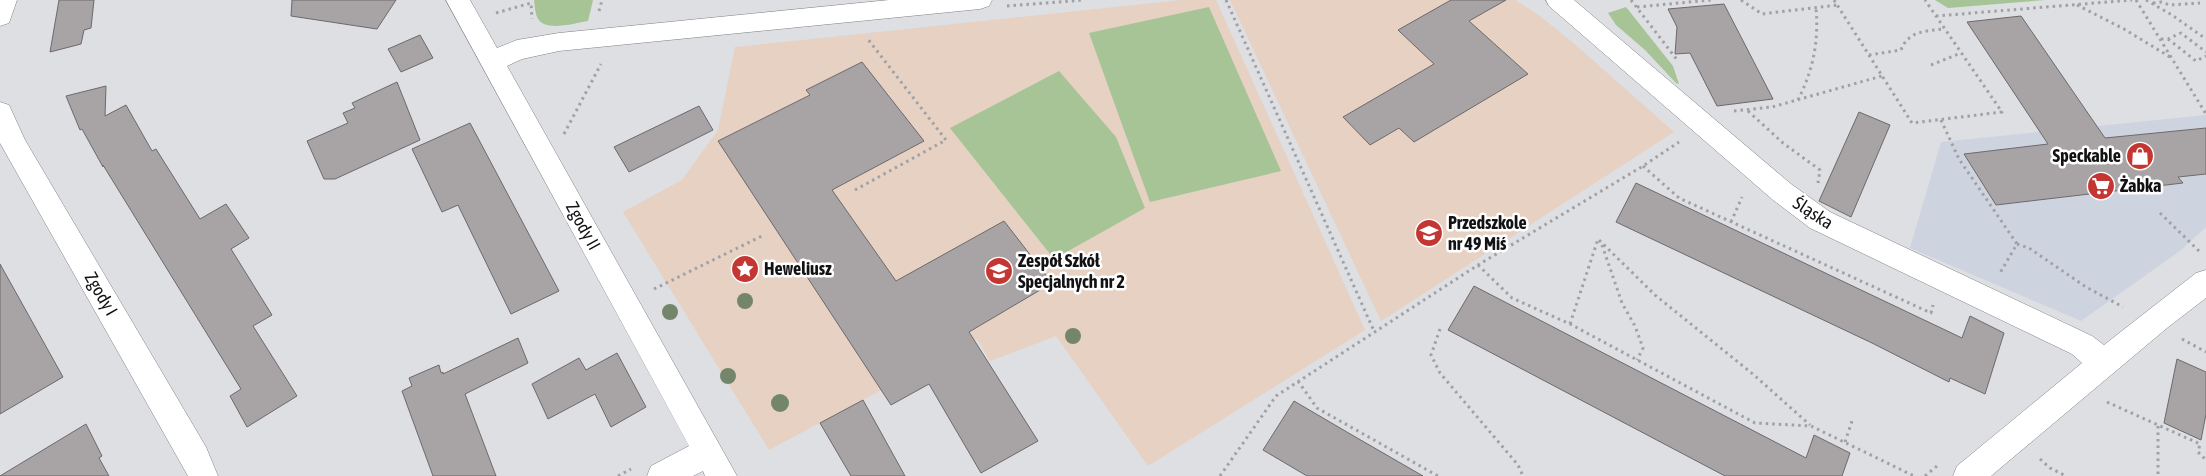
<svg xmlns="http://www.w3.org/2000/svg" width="2206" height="476" font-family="'Asap Condensed',sans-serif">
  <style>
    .built { fill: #ced4df }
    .education { fill: #e6d1c3 }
    .green { fill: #a6c496 }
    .building { fill: #a8a4a6; stroke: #6d696b }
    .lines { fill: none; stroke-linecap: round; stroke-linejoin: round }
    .minor-casing { stroke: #808286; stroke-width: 1 }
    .path { stroke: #a0a1a5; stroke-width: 3; stroke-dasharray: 2.5 4; stroke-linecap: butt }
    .minor { fill: #fff; fill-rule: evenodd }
    .tree { fill: #74866a }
    .labels { text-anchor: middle; stroke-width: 5; stroke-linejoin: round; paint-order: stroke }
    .poi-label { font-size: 18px; font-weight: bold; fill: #121214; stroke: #fff; text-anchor: start }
    .street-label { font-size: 18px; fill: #121214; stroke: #fff }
  </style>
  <rect width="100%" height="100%" fill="#dddfe3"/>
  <!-- built -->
  <path class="built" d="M 2206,115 L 2206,227 L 2180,251 L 2081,321 L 1910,248 L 1941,142 Z"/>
  <!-- education -->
  <path class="education" d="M 1181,0 L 1216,0 L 1365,330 L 1148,466 L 1056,336 L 990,361 L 977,339 L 769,450 L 623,212 L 682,180 L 718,130 L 735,47 Z
    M 1230,0 L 1515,0 L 1540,16 L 1571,41 L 1674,132 L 1381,321 Z"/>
  <!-- green -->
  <path class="green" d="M 534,0 L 593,0 L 588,21 C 575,23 546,32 538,19 C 535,14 535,6 534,0 Z
    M 1935,0 L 2045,0 L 1948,8 Z
    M 1209,7 L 1281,171 L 1150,202 L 1089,33 Z
    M 1626,7 L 1673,66 L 1679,84 L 1676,83 L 1645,50 L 1616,25 L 1608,13 Z
    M 1059,71 L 1116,137 L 1145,208 L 1054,259 L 950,128 Z"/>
  <!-- building -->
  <path class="building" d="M 59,0 L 94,0 L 91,28 L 84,30 L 81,44 L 50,52 Z
    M 292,0 L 396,0 L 377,29 L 291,16 Z
    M 1451,0 L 1506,0 L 1469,21 L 1528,74 L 1414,142 L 1399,128 L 1370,145 L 1343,117 L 1434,64 L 1398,30 Z
    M 1724,4 L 1773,99 L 1717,106 L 1690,53 L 1675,54 L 1677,27 L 1668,9 Z
    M 2021,16 L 2105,138 L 2206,128 L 2206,174 L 2178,177 L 2183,183 L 1996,205 L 1964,154 L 2048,144 L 1967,22 Z
    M 420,35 L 433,58 L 401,72 L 388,49 Z
    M 862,62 L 924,141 L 832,190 L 896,281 L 1004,221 L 1052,283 L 969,332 L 1038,441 L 981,473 L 929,384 L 891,405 L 718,141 L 810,95 L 806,90 Z
    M 397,82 L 420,140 L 335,179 L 324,179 L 307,141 L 348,123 L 343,113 L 355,108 L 352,103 Z
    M 106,86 L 105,116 L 126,105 L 152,151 L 156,149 L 200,219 L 226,204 L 249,238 L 231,249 L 272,315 L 253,326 L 297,396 L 247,427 L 230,396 L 241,389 L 103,165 L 103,167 L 82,129 L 80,130 L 66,96 Z
    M 699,106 L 713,130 L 629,172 L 614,147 Z
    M 1859,112 L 1890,125 L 1851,217 L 1819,201 Z
    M 470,123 L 559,291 L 511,314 L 458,205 L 442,212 L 412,149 Z
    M 1636,183 L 1962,338 L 1970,316 L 2004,333 L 1985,394 L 1950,378 L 1949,382 L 1872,343 L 1616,222 Z
    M 0,264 L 63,377 L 0,414 Z
    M 1474,286 L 1806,458 L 1814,435 L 1850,453 L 1842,476 L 1725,476 L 1448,330 Z
    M 518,338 L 528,363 L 465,394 L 496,476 L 433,476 L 402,391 L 412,386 L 409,378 L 439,365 L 441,373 L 443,372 L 443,374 Z
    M 617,353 L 646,407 L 611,427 L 595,394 L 548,419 L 532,384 L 579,358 L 586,370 Z
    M 2177,359 L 2206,372 L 2206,414 L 2201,440 L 2164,423 Z
    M 863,400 L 905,476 L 851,476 L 820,423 Z
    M 1294,401 L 1352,435 L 1423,476 L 1307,476 L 1263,450 Z
    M 86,424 L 102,456 L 99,458 L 109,476 L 0,476 Z"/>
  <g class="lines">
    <!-- minor casing -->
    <g class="minor-casing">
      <path id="minor" d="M 0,0 L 17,0 L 9,23 L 0,26 Z
        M 446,0 L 470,0 L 497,48 L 517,40 L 559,33 L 889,0 L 992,0 L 989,6 L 980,9 L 559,51 L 522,59 L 507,66 L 737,476 L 705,476 L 703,471 L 693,476 L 647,476 L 651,466 L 689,446 Z
        M 1546,0 L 1574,0 L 1791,184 L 1830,212 L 2092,336 L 2104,345 L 2196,273 L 2206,270 L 2206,298 L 2167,328 L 1991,476 L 1953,476 L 1957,466 L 2082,363 L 2072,354 L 1810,228 L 1773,200 L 1549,6 Z
        M 0,102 L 9,105 L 25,140 L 206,447 L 218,476 L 188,476 L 0,143 Z"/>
    </g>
    <!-- path -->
    <path class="path" d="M 1226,0 L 1374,331
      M 1631,0 L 1678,61
      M 1741,0 L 1762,14 L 1837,5
      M 1834,0 L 1912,123 L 2002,112 L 1925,0
      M 2136,0 L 2206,114
      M 2146,0 L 2172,15 L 2206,39
      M 2153,3 L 2161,2 L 2170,5 L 2200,3
      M 2077,5 L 2124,29 L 2170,57
      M 1007,6 L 1083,0
      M 1637,7 L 1711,0
      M 599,11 L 602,0
      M 496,13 L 531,3 L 532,19
      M 1936,16 L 2132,0
      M 2161,39 L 2168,39 L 2181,33 L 2206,52
      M 2168,39 L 2196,61 L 2206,56
      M 1869,55 L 1901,50 C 1908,31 1926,31 1944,29
      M 1931,65 L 1961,53
      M 1798,100 C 1813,70 1819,42 1816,8
      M 1734,111 L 1772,107 L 1882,76
      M 1748,111 L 1783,143 L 1820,170 L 1818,183
      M 1941,120 L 1959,159 L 2017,244 L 2000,273
      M 564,134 L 601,64
      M 1643,166 L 1679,198 L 1931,313 L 1933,305
      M 855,190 L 946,140 L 867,38
      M 2160,213 L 2200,252
      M 1731,222 L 1742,197
      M 2017,244 L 2029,248 L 2086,287 L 2123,307
      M 1602,245 L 1622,303 L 1635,326 L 1643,348 L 1637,360
      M 1478,265 L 1512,298 L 1570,324 L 1755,423 L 1811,426 L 1914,476
      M 654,289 L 764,235
      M 1570,324 L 1598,239 L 1655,295 L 1754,375 L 1810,425
      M 1440,329 L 1431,355 L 1440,373 L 1518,465 L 1523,476
      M 2182,339 L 2206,352
      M 1298,381 L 1317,408 L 1438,476
      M 2107,402 L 2200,444 L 2198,452 L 2206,460
      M 2158,426 L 2158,476
      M 1845,442 L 1852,421
      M 2040,459 L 2050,468 L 2066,476
      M 618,476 L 631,469
      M 1220,476 L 1276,396 L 1478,265 L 1643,166 L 1679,142
      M 1925,476 L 1937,466"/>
    <!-- minor -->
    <use href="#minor" class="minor"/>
  </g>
  <!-- trees -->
  <g class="tree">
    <circle cx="745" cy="301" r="8"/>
    <circle cx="670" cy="312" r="8"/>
    <circle cx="1073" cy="336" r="8"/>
    <circle cx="728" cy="376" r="8"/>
    <circle cx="780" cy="403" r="9"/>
  </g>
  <!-- icons -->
  <defs>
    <g id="shop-disc" transform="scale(1.4375)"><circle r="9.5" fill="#c43632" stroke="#fff"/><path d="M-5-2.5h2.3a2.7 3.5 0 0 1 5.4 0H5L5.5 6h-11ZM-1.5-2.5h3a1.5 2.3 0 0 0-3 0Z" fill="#fff"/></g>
    <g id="supermarket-disc" transform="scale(1.4375)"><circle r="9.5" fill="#c43632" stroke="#fff"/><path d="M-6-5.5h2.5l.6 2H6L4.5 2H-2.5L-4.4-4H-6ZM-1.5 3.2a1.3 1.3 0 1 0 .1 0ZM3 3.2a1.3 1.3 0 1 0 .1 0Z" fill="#fff"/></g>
    <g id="school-disc" transform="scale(1.4375)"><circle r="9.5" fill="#c43632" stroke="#fff"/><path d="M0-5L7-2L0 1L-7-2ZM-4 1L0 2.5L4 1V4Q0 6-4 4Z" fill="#fff"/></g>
    <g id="sight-disc" transform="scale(1.4375)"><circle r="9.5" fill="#c43632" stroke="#fff"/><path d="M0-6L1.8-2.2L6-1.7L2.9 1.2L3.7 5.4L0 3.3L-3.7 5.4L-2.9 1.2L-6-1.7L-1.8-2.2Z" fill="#fff"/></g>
  </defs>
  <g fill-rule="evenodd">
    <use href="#shop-disc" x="2140" y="156"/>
    <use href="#supermarket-disc" x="2101" y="186"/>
    <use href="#school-disc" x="1429" y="233"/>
    <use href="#sight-disc" x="745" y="269"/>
    <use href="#school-disc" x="999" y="271"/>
  </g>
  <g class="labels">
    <!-- poi labels -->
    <g class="poi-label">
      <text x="2121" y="162" text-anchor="end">Speckable</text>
      <text x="2120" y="192">Żabka</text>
      <text x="1448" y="229">Przedszkole<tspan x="1448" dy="21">nr 49 Miś</tspan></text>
      <text x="1018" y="267">Zespół Szkół<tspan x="1018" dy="21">Specjalnych nr 2</tspan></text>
      <text x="764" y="275">Heweliusz</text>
    </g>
    <!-- street labels -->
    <g class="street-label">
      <text transform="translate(1813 213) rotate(33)" y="6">Śląska</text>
      <text transform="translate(583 226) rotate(61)" y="6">Zgody II</text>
      <text transform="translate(101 294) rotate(60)" y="6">Zgody I</text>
    </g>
  </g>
</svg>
